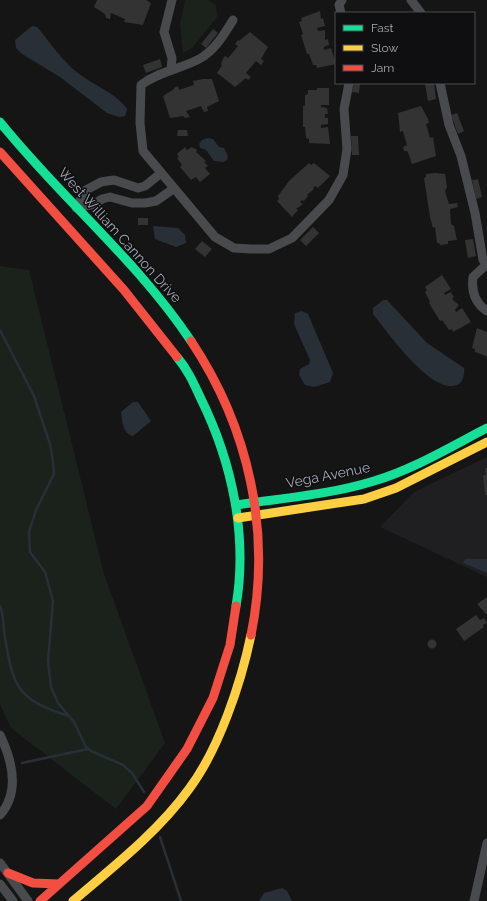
<svg xmlns="http://www.w3.org/2000/svg" width="487" height="901" font-family="Raleway,sans-serif">
  <style>
    .built { fill: #1f1f21 }
    .green { fill: #1b221c }
    .water { fill: #282f37 }
    .lines { fill: none; stroke-linecap: round; stroke-linejoin: round }
    .stream { stroke: #282f37; stroke-width: 2.5 }
    .building { fill: #333334 }
    .street { stroke: #494a4e; stroke-width: 9 }
    .fast { stroke: #16e098; stroke-width: 9 }
    .slow { stroke: #ffcf43; stroke-width: 9 }
    .jam { stroke: #f24e42; stroke-width: 9 }
    .labels { text-anchor: middle; stroke-width: 3; stroke-linejoin: round; paint-order: stroke }
    .street-label { font-size: 14px; fill: #a5aab7; stroke: #0f0f11 }
  </style>
  <rect width="100%" height="100%" fill="#151515"/>
  <!-- built -->
  <path class="built" d="M 487,457 L 487,577 L 380,527 L 414,492 Z"/>
  <!-- green -->
  <path class="green" d="M 185,0 L 208,0 L 216,5 L 217,17 L 192,48 L 183,53 L 180,25 Z
    M 0,266 L 29,270 L 104,574 L 165,743 L 116,809 L 11,728 L 0,704 Z"/>
  <!-- water -->
  <path class="water" d="M 32,26 L 37,27 C 50,42 62,61 78,73 C 93,85 116,93 127,109 L 125,116 L 119,117 L 107,113 L 60,77 L 22,54 L 16,48 L 15,40 Z
    M 208,138 L 213,139 L 219,147 L 224,148 L 228,156 L 227,160 L 223,162 L 214,161 L 206,150 L 200,148 L 199,144 L 202,140 Z
    M 153,226 L 178,228 L 185,235 L 186,243 L 176,247 L 155,239 Z
    M 383,300 L 387,300 L 427,343 L 464,368 C 465,372 463,382 459,384 C 434,399 386,330 373,314 L 373,308 Z
    M 302,311 L 308,314 L 333,373 L 330,382 L 314,387 L 305,385 L 299,375 L 300,369 L 309,364 L 310,360 L 294,324 L 295,313 Z
    M 133,402 L 138,402 L 151,421 L 133,436 C 123,434 122,421 121,412 Z
    M 465,559 L 487,559 L 487,573 L 463,563 Z
    M 282,888 L 287,891 L 292,901 L 259,901 L 264,893 Z"/>
  <g class="lines">
    <!-- stream -->
    <path class="stream" d="M 0,330 L 34,396 L 50,444 L 53,462 L 54,474 L 36,510 L 29,532 L 30,552 L 45,572 L 53,601 L 48,661 L 51,687 L 58,703 L 74,722 L 86,747 L 91,751 L 123,765 L 132,773 L 144,792
      M 0,606 C 4,615 3,627 5,637 C 13,688 18,700 69,716
      M 22,763 L 88,749
      M 160,837 L 181,901"/>
  </g>
  <!-- building -->
  <path class="building" d="M 97,0 L 146,0 L 151,3 L 143,25 L 124,22 L 125,19 L 111,13 L 110,19 L 106,18 L 105,14 L 94,7 Z
    M 320,11 L 321,19 L 323,18 L 325,26 L 317,28 L 318,31 L 325,30 L 325,40 L 328,39 L 329,45 L 324,47 L 324,50 L 331,48 L 336,64 L 317,68 L 316,65 L 313,65 L 309,54 L 307,54 L 301,35 L 303,34 L 299,22 L 302,21 L 301,18 Z
    M 213,29 L 218,33 L 206,48 L 201,44 Z
    M 250,32 L 268,47 L 261,59 L 264,61 L 261,65 L 256,61 L 246,73 L 251,77 L 248,80 L 246,78 L 235,87 L 217,73 L 222,65 L 221,64 L 223,59 L 225,56 L 228,58 L 238,46 L 235,44 L 238,40 L 239,41 Z
    M 160,59 L 162,67 L 146,73 L 143,65 Z
    M 203,79 L 212,79 L 219,101 L 207,107 L 208,111 L 204,112 L 201,106 L 186,111 L 190,117 L 185,118 L 183,116 L 170,118 L 163,96 L 174,89 L 174,88 L 178,86 L 179,90 L 194,85 L 193,81 Z
    M 354,83 L 360,83 L 359,93 L 352,92 Z
    M 434,83 L 436,99 L 428,101 L 425,84 Z
    M 317,88 L 329,88 L 329,105 L 321,105 L 321,107 L 327,108 L 328,114 L 325,114 L 325,118 L 328,118 L 328,124 L 321,125 L 321,128 L 328,127 L 330,144 L 309,143 L 309,139 L 306,138 L 305,127 L 303,127 L 303,106 L 305,106 L 305,95 L 308,94 L 308,90 L 317,90 Z
    M 421,106 L 428,119 L 429,123 L 426,124 L 430,138 L 433,137 L 436,156 L 412,164 L 409,155 L 407,151 L 404,151 L 403,147 L 407,145 L 403,131 L 400,132 L 398,113 Z
    M 457,113 L 464,131 L 458,134 L 451,115 Z
    M 178,130 L 187,130 L 188,136 L 177,136 Z
    M 351,136 L 358,136 L 359,155 L 352,155 Z
    M 185,147 L 187,150 L 192,147 L 194,149 L 195,148 L 197,150 L 196,152 L 206,161 L 204,162 L 208,166 L 205,168 L 210,174 L 200,182 L 196,177 L 191,180 L 180,167 L 182,165 L 177,158 L 179,157 L 177,154 Z
    M 309,163 L 311,165 L 314,163 L 330,176 L 318,188 L 315,186 L 313,188 L 314,189 L 307,195 L 308,196 L 304,201 L 302,200 L 300,202 L 303,204 L 296,209 L 298,210 L 292,217 L 277,201 L 279,199 L 278,196 L 289,181 Z
    M 435,173 L 445,174 L 447,187 L 445,191 L 448,201 L 449,204 L 457,203 L 458,207 L 450,209 L 451,224 L 454,226 L 457,240 L 448,241 L 448,244 L 440,245 L 439,243 L 437,243 L 435,227 L 433,228 L 430,217 L 424,178 L 426,177 L 426,174 Z
    M 478,179 L 482,197 L 476,199 L 472,180 Z
    M 138,218 L 148,218 L 148,225 L 138,225 Z
    M 313,227 L 319,233 L 306,246 L 300,240 Z
    M 473,239 L 476,256 L 468,258 L 465,240 Z
    M 202,241 L 212,249 L 205,257 L 195,249 Z
    M 442,275 L 451,289 L 444,293 L 445,295 L 451,292 L 454,297 L 452,299 L 459,305 L 455,310 L 456,312 L 462,308 L 471,322 L 453,332 L 452,329 L 449,330 L 442,320 L 440,321 L 429,303 L 430,302 L 425,292 L 427,290 L 425,287 Z
    M 477,328 L 487,332 L 487,359 L 486,356 L 475,352 L 475,349 L 472,348 Z
    M 485,468 L 487,468 L 487,495 L 485,495 L 483,475 L 486,475 Z
    M 487,597 L 487,614 L 486,614 L 477,604 Z
    M 476,615 L 480,620 L 484,618 L 487,623 L 483,625 L 484,627 L 464,641 L 456,629 Z
    M427.5 644a4.5 4.5 0 1 1 9 0a4.5 4.5 0 1 1-9 0Z"/>
  <g class="lines">
    <!-- street -->
    <path class="street" d="M 411,0 L 421,13
      M 341,13 L 339,5 L 342,0
      M 233,20 C 224,34 216,49 201,58 C 182,69 159,71 141,85 L 140,123 L 143,151 L 215,237 L 234,248 L 251,249 L 269,249 L 292,238 L 329,200 L 343,175 L 347,149 L 344,109 L 349,83
      M 171,70 L 172,58 L 164,32 L 172,0
      M 440,83 L 449,125 L 461,156 L 475,213 L 483,260 L 487,265
      M 76,208 L 95,204 L 102,199 L 110,197 L 132,203 L 145,203 L 156,201 L 173,189
      M 76,208 L 86,190 L 101,182 L 114,180 L 138,188 L 145,186 L 161,173
      M 487,264 L 473,277 C 471,292 475,303 487,311
      M 0,735 C 12,760 21,791 0,815
      M 0,863 L 28,901
      M 0,884 L 13,901
      M 474,901 L 487,843"/>
    <!-- fast -->
    <path class="fast" d="M 0,122 C 61,198 137,260 191,341
      M 177,357 C 188,370 194,384 201,399 C 232,462 248,536 236,606
      M 236,505 C 282,498 329,495 374,481 C 414,469 450,447 487,428"/>
    <!-- slow -->
    <path class="slow" d="M 238,518 L 364,499 L 396,488 L 487,442
      M 73,901 C 113,867 158,832 189,789 C 219,749 241,683 251,635"/>
    <!-- jam -->
    <path class="jam" d="M 0,152 L 124,290 L 177,357
      M 191,341 C 249,428 272,532 251,635
      M 8,873 L 33,883 L 59,884
      M 40,901 L 147,806 L 187,749 L 213,698 L 230,645 L 236,606"/>
  </g>
  <g class="labels">
    <!-- street labels -->
    <g class="street-label">
      <text transform="translate(120 235) rotate(48)" y="5">West William Cannon Drive</text>
      <text transform="translate(328 475) rotate(-11)" y="5">Vega Avenue</text>
    </g>
  </g>
  <!-- legend -->
  <rect x="335" y="12" width="140" height="72" fill="#0f0f11" stroke="#4b4d53"/>
  <rect x="343" y="25" width="20" height="6" fill="#16e098" stroke="#4b4d53"/>
  <text x="371" y="32" font-size="12" fill="#a5aab7">Fast</text>
  <rect x="343" y="45" width="20" height="6" fill="#ffcf43" stroke="#4b4d53"/>
  <text x="371" y="52" font-size="12" fill="#a5aab7">Slow</text>
  <rect x="343" y="65" width="20" height="6" fill="#f24e42" stroke="#4b4d53"/>
  <text x="371" y="72" font-size="12" fill="#a5aab7">Jam</text>
</svg>
